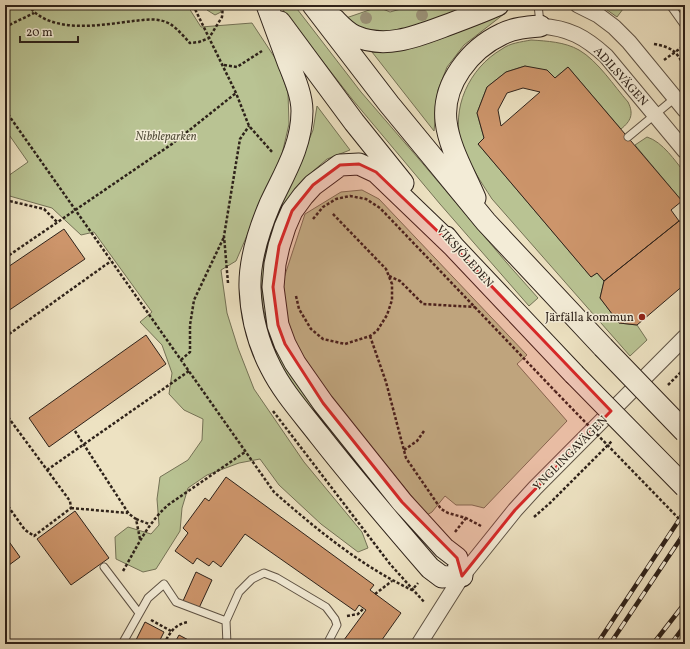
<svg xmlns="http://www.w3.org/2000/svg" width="690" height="649" font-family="Vollkorn,serif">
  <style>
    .green { fill: #b9c393; stroke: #747256 }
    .building { fill: #cd956b; stroke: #2e221a; fill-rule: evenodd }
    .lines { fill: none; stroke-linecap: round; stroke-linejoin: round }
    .lane-casing { stroke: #5e5244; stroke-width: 9 }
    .street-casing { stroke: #5e5244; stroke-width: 17 }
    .secondary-casing { stroke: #2e221a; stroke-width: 23 }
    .path { stroke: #2e221a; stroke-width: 2.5; stroke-dasharray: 3 2; stroke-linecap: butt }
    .lane { stroke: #f3ecd7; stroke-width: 7 }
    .street { stroke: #f3ecd7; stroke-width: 15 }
    .secondary { stroke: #f3ecd7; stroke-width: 21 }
    .rail-casing { stroke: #2e221a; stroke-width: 4.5 }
    .rail { stroke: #f3ecd7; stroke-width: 3; stroke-dasharray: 9; stroke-linecap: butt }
    .secondary-bridge-casing { stroke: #2e221a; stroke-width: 23; stroke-linecap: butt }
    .path-bridge { stroke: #2e221a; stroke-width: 2.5; stroke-dasharray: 3 2; stroke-linecap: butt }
    .secondary-bridge { stroke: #f3ecd7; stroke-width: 21 }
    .tree { fill: #9b9379 }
    .marked { fill: #d62828; fill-opacity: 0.2; stroke: #d62828; stroke-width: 3; stroke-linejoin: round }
    .poi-dot { fill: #8f2418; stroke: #f3ecd7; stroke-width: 1.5 }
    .labels { text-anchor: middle; stroke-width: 3; stroke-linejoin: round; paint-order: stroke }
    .street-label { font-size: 12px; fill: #2e221a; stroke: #f3ecd7 }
    .park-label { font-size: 12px; font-style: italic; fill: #58523e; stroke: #f3ecd7 }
    .poi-label { font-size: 12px; fill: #2e221a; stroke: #f3ecd7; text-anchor: end }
  </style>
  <rect width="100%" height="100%" fill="#ede2c2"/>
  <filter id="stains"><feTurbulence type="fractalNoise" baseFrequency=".005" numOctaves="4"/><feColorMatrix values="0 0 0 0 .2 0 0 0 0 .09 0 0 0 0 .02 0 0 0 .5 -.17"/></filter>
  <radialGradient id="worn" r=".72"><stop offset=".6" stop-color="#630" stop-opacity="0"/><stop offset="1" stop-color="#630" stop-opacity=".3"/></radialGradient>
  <!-- green -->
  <path class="green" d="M 5,5 L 187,5 L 201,27 L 252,23 L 277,61 L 288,93 L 289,124 L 282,154 L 236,261 L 221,270 L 227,313 L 238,348 L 254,389 L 304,462 L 362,532 L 368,548 L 358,552 L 321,524 L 279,485 L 260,459 L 239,463 L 207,475 L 188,488 L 182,508 L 180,531 L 156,569 L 143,572 L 116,559 L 115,537 L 128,527 L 151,534 L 159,525 L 157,499 L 160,477 L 188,460 L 202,440 L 203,419 L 184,410 L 169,394 L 172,373 L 162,345 L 140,322 L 152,312 L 94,232 L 81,235 L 52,208 L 6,195 L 8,176 L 28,162 L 5,129 Z
    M 205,5 L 218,5 L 221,12 L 215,15 L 207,10 Z
    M 279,5 L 294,5 L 361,92 L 418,158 L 506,262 L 538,298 L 529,306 L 440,204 L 352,99 Z
    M 415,5 L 471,5 L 423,25 L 385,33 L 363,29 L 346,18 L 378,7 L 390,12 Z
    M 600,5 L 626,5 L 617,17 Z
    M 504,14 L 464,45 L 447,67 L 438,90 L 434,131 L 372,52 C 415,53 465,29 504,14 Z
    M 531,40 C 547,41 565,42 579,50 C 598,61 614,86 628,102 C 634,114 631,121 621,129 L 568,67 L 555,78 L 525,66 L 506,72 L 487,87 L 477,113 L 484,138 L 478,144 L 591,277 L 597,273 L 604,281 L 600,298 L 619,323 L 637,325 L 647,340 L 630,356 L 492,199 C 481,182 469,164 462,146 C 450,109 469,68 502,49 C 510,43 521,42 531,40 Z
    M 317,106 L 350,150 L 327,159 L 312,172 L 293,192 L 274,226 L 266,253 L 263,283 L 263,307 L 270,335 L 283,361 L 420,535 L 415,540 L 320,425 L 276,359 L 257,295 L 265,237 L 294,177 L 313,130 Z
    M 647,137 C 663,142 675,161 685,173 L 685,201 L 682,201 L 635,145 Z
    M 362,190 L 379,199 L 527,355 L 517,364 L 567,421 L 484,508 L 472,505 L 456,505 L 445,496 L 432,512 L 427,515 L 330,396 L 289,335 L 282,284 L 305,214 L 341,192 Z"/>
  <!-- building -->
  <path class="building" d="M 525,66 L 547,70 L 555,78 L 568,67 L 682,201 L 671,210 L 679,221 L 604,281 L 597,273 L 591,277 L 478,144 L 484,138 L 477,113 L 487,87 L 506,72 ZM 523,88 L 540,92 L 501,126 L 498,110 L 507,93 Z
    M 679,221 L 685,221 L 685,284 L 637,325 L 619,323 L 600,298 L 604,281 Z
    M 64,229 L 85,259 L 5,313 L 5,269 Z
    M 146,335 L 166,364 L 49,447 L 29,418 Z
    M 226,477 L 374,585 L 370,590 L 401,613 L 379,644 L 341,644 L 366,610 L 359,605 L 355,611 L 245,534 L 221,567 L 213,561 L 209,566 L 197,558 L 193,564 L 175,551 L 188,533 L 183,528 L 205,498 L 209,501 Z
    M 75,511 L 109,558 L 71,585 L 37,539 Z
    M 5,536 L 20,557 L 5,568 Z
    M 196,572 L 212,580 L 199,608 L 183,601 Z
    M 145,622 L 164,632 L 158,644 L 134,644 Z
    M 179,635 L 196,644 L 174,644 Z"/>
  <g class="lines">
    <!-- lane casing -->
    <g class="lane-casing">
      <path id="lane" d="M 538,5 L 540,23
        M 670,5 L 685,26
        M 628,137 L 675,98
        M 104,567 L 139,613
        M 122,644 L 148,598 L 164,584 L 176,602 L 226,621
        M 227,644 L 226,621 L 239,592 L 252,579 L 264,573 L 277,578 L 326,607 L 335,619 L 337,625 L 327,644"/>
    </g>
    <!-- street casing -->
    <g class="street-casing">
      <path id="street" d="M 578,5 L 598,15 L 614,27 L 629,42 L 685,110
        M 540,26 C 569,28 585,37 606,56 L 685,151
        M 419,644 L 462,576 L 515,510 L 535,488 L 685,337"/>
    </g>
    <!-- secondary casing -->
    <g class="secondary-casing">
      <path id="secondary" d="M 267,5 C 274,24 281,43 288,62 C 294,77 302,95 302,111 C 302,146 284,174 270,204 C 259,230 249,259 250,288 C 251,315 258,343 271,368 C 283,392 302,413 319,435 C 355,481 392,524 430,568 L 442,577 L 462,576 L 457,558 L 444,548 L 402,502 L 323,403 L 295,363 L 285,344 L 278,325 L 273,287 L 275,264 L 279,246 L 285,227 L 292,211 L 303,196 L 313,185 L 340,165 L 359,164 L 376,172 L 454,247
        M 313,5 L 389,104 L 486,222 L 603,347
        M 334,19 C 340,25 347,33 355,36 C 387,50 420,35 450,24 C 466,18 482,12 498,5
        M 280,22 L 354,122 L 403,183
        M 475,198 C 465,174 449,148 446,121 C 442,84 470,49 502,34 C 514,28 527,27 540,26
        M 446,237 L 454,247 L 574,374"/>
    </g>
    <!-- path -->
    <path class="path" d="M 28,5 C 50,35 101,25 133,21 C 145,20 158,17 170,24 C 177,28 184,37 190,43 L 199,42 L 209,38 L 222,17 L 223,5
      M 193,5 L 236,93 L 249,126 L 273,153
      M 5,27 L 34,13
      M 654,44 C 672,47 678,52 685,69
      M 664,60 L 685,45
      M 224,65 L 237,67 L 262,51
      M 5,110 L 274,492 C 316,529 361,566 412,590 L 418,583
      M 5,200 L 44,209 L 57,222
      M 313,219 L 323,207 L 336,199 L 350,196 L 366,199 L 380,208 L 555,391
      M 5,258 L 172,144 L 236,93
      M 389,276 L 400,281 L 423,304 L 475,307
      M 228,283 L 224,236 L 240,139 L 249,126
      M 296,296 L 299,309 L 311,329 L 323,339 L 345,344 L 370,336 L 377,331 L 387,315 L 392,300 L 392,284 L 386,269 L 332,213
      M 370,336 L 386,382 L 406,458 L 441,509 L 448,513 L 466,518 L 481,526
      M 5,337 L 111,261
      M 181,360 L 190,352 L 190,325 L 194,300 L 224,237
      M 668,385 L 685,368
      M 273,411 L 390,564 L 425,603
      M 5,413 L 70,501 L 71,508 L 34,536 L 25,530 L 5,502
      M 75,431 L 129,514 L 136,519 L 140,539
      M 404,450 L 417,441 L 424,431
      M 47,470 L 189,371
      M 71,508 L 128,513
      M 534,517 L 550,503 L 612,441
      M 136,519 L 149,524
      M 455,532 L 466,518
      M 123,571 C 137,547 147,524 168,505 L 245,452
      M 375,594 L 392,581
      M 347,616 L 358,614 L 364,608
      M 151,620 L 171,631
      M 164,644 C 170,632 175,624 189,622"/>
    <!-- lane -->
    <use href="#lane" class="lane"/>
    <!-- street -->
    <use href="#street" class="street"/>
    <!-- secondary -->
    <use href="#secondary" class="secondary"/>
    <!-- rail casing -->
    <g class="rail-casing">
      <path id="rail" d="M 597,644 L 685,511
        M 610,644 L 685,532
        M 653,644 L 685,603
        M 671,644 L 685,625"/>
    </g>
    <!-- rail -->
    <use href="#rail" class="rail"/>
    <!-- secondary-bridge casing -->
    <g class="secondary-bridge-casing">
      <path id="secondary-bridge" d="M 603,347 L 685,432
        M 574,374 L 685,487"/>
    </g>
    <!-- path-bridge -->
    <path class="path-bridge" d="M 555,391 L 685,525"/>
    <!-- secondary-bridge -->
    <use href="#secondary-bridge" class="secondary-bridge"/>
  </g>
  <!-- trees -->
  <g class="tree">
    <circle cx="422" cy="15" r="6"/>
    <circle cx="366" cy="18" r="6"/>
  </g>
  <!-- marked area -->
  <path class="marked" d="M 359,164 L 376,172 L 454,247 L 611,411 L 515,510 L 462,576 L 457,558 L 402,502 L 323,403 L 285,344 L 278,325 L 273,287 L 279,246 L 292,211 L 313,185 L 340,165 Z"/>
  <!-- markers -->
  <circle class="poi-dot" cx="642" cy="317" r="4"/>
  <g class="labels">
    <!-- street labels -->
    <g class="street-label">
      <text transform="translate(621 76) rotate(48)" y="4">ADILSVÄGEN</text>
      <text transform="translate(465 256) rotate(48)" y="4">VIKSJÖLEDEN</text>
      <text transform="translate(570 453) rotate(-45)" y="4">YNGLINGAVÄGEN</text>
    </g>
    <!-- park labels -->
    <g class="park-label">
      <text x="166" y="140">Nibbleparken</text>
    </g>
    <!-- poi labels -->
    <g class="poi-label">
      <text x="634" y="321">Järfälla kommun</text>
    </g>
  </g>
  <!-- margin -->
  <rect width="690" height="649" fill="none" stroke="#ede2c2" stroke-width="20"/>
  <rect x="6" y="6" width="678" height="637" fill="none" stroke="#2e221a" stroke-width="2"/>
  <rect x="10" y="10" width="670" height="629" fill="none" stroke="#2e221a"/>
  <!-- scale -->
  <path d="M20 36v6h58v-6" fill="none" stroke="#2e221a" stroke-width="2"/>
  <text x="26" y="36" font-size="12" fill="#2e221a" stroke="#f3ecd7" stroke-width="3" paint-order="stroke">20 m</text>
  <rect width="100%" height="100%" filter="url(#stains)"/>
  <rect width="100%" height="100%" fill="url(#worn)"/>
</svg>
